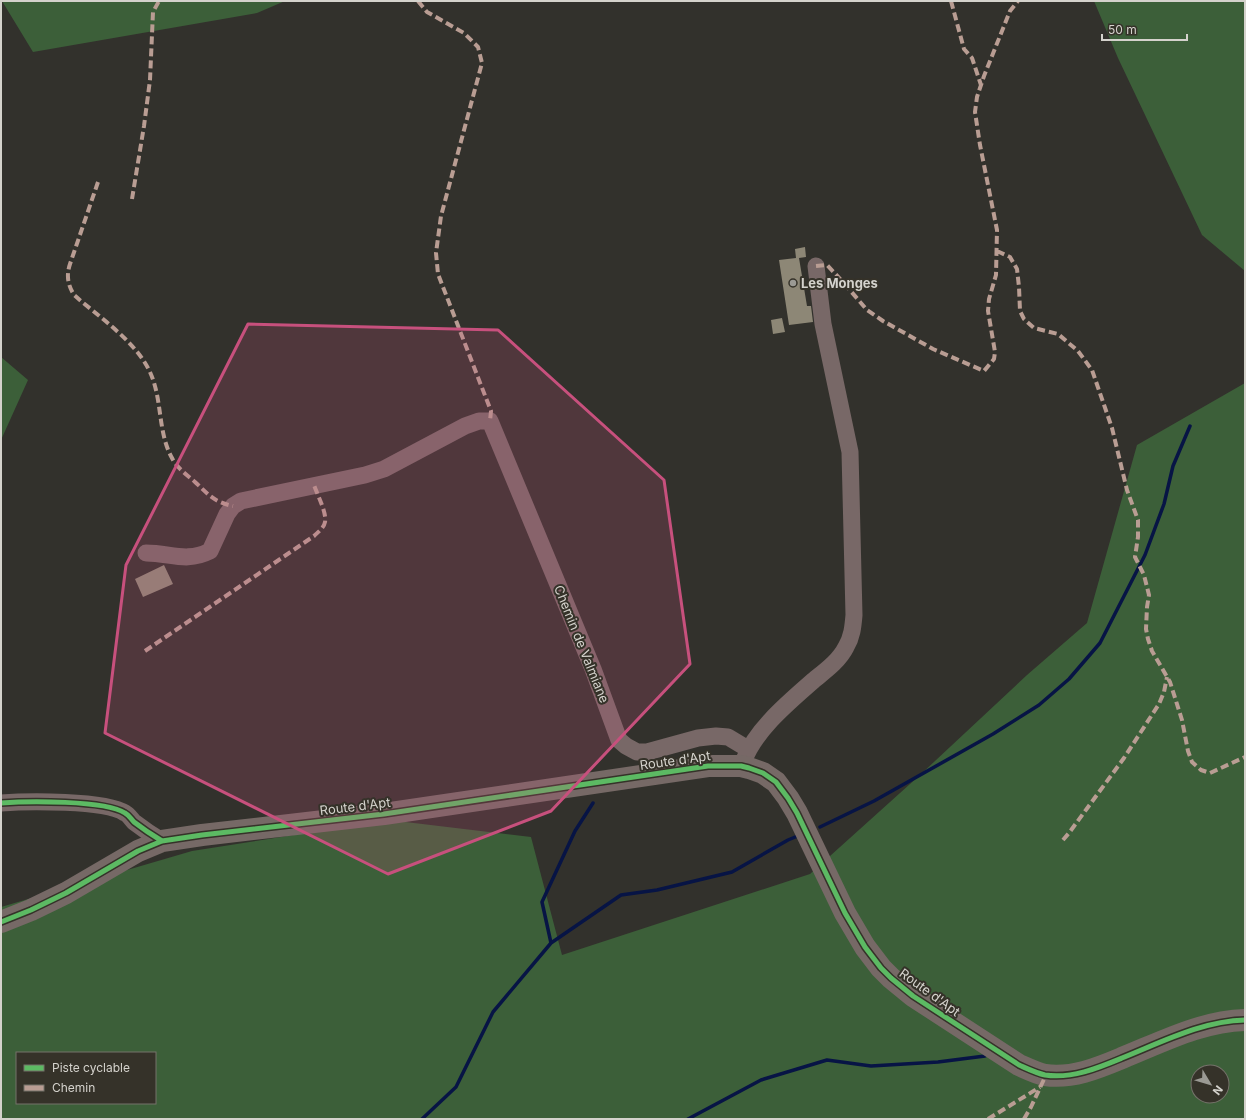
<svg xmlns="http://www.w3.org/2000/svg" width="1246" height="1120" font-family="Inter,sans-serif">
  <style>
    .green { fill: #3c5f39; fill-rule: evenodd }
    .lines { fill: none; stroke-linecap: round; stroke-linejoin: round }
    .stream { stroke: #071445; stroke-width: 3.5 }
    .building { fill: #8d8776 }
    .minor { stroke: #786867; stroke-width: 17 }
    .major { stroke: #766966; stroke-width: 22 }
    .quiet { stroke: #b99d93; stroke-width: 4; stroke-dasharray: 8 4; stroke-linecap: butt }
    .cycleway-casing { stroke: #353229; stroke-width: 8 }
    .cycleway { stroke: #5cba63; stroke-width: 5 }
    .marked { fill: #c7507d; fill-opacity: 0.2; stroke: #c7507d; stroke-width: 3; stroke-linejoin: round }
    .poi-dot { fill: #9b9a94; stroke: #353229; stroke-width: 1.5 }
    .labels { text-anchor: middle; stroke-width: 4; stroke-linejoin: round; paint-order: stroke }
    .poi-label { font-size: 13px; font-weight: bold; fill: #d4d2cc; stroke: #353229; text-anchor: start }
    .street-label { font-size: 13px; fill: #d4d2cc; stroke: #353229 }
  </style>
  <rect width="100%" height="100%" fill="#32312c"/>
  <!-- green -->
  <path class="green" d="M 2,1 L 285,1 L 257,13 L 33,52 Z
    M 1094,1 L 1245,1 L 1245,271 L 1202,235 L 1118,58 Z
    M 1,357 L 28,380 L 1,440 Z
    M 1245,383 L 1245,1119 L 1,1119 L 1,907 L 192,851 L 389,820 L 531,837 L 562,955 L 810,874 L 920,775 L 1027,675 L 1087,623 L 1137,445 ZM 17,1053 L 155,1053 L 155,1103 L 17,1103 ZM 1198,1072 L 1222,1072 L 1222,1096 L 1198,1096 Z"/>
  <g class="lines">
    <!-- stream -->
    <path class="stream" d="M 820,827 L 874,801 L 993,734 L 1039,705 L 1069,679 L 1100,643 L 1145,555 L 1164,504 L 1173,466 L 1190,426
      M 551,943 L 621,895 L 657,890 L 732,872 L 788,840 L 800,835
      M 422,1119 L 456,1087 L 493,1012 L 551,943 L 542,902 L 575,831 L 593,803
      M 688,1119 L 761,1080 L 827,1060 L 871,1066 L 938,1062 L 985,1056"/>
  </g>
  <!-- building -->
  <path class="building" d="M 805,247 L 806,257 L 799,258 L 807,306 L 811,306 L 813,322 L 789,325 L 779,260 L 796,258 L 795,249 Z
    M 782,318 L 785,332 L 773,334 L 771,320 Z
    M 164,565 L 173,584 L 143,597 L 135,579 Z"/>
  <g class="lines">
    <!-- minor -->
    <path class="minor" d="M 146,553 C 171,553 186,563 210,551 L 227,514 L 233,506 L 241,501 L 365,475 L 384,469 L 465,426 L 479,421 L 490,421 L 593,669 L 619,740 L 626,746 L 637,752 L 647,752 L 698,738 L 716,736 L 728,737 L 748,749
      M 744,760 C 756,729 789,702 814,680 C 825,671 839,661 846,647 C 852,637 853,627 854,615 L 850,452 L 823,324 L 816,266
      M 1,803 C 27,801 105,800 125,813 C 129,815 131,819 134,822 C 143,829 152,835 162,841"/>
    <!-- major -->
    <path class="major" d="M 1,922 L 31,910 L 66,893 L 138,851 L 162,841 L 202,835 L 384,814 L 708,766 L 741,766 L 749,768 L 763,773 L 776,782 L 788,798 L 797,813 L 845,913 L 865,947 L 881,968 L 891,978 L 913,996 L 1019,1065 C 1028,1069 1036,1073 1045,1075 C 1072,1079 1098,1068 1122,1058 C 1162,1042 1202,1021 1245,1020"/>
    <!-- quiet -->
    <path class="quiet" d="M 418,1 L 427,12 L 464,33 L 478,47 L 482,63 L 441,216 L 436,253 L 438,274 L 491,411 L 490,421
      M 951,1 L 964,49 L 972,58 L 981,85
      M 98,182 L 70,264 C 66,276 68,285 74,295 C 99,317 134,340 149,370 C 163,398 157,431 172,458 C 177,468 187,475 195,482 C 209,495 214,502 233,506
      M 132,199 L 144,126 L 150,80 L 153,12 L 159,1
      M 997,251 L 1010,257 L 1017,269 L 1019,287 L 1020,311 L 1024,319 L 1034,328 L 1058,334 L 1078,351 L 1092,370 L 1112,428 L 1127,490 L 1138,520 L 1138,537 L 1135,557 L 1144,575 L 1149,595 L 1147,607 L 1146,629 L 1148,639 L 1152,651 L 1170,682 L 1182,720 L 1188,751 L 1192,762 L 1201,770 L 1210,773 L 1245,757
      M 816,266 L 827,265 L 843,282 L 867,310 L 883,321 L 933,349 L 984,371 L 994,359 L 995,352 L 988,311 L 989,299 L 996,275 L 997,230 L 980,145 L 975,112 L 977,97 L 984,76 L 1010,11 L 1018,1
      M 145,651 L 314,536 C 318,532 324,528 325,522 C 327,513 317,494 314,485
      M 1063,840 L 1069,833 L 1124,758 L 1159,704 L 1164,692 L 1167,677
      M 988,1119 L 1040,1087
      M 1024,1119 L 1031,1107 L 1046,1075"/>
    <!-- cycleway casing -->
    <g class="cycleway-casing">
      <path id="cycleway" d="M 1,803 C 27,801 105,800 125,813 C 129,815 131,819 134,822 C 143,829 152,835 162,841
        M 1,922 L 31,910 L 66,893 L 138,851 L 162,841 L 202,835 L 384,814 L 708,766 L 741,766 L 749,768 L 763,773 L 776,782 L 788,798 L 797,813 L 845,913 L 865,947 L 881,968 L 891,978 L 913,996 L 1019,1065 C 1028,1069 1036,1073 1045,1075 C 1072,1079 1098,1068 1122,1058 C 1162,1042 1202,1021 1245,1020"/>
    </g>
    <!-- cycleway -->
    <use href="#cycleway" class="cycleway"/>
  </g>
  <!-- marked area -->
  <path class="marked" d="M 248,324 L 498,330 L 664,480 L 690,664 L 551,811 L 388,874 L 105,733 L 126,565 Z"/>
  <!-- markers -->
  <circle class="poi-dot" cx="793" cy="283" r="4"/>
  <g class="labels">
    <!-- poi labels -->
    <g class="poi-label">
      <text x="801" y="288">Les Monges</text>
    </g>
    <!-- street labels -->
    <g class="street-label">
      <text transform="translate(582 644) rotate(68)" y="5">Chemin de Valmiane</text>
      <text transform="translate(675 760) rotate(-8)" y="5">Route d'Apt</text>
      <text transform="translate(355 806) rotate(-7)" y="5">Route d'Apt</text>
      <text transform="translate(930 992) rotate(36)" y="5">Route d'Apt</text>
    </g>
  </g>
  <!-- border -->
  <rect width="1246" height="1120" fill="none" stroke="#d4d2cc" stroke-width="4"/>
  <!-- legend -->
  <rect x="16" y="1052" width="140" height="52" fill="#353229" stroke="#75726a"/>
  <rect x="24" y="1065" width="20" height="6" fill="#5cba63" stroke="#75726a"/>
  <text x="52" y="1072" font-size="12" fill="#d4d2cc">Piste cyclable</text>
  <rect x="24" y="1085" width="20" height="6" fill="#b99d93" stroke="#75726a"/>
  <text x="52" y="1092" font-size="12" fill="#d4d2cc">Chemin</text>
  <!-- north arrow -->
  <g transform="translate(1210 1084) rotate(128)"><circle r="19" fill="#353229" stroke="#75726a"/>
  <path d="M0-3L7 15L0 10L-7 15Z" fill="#9b9a94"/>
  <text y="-6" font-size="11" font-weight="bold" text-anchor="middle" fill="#d4d2cc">N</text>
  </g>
  <!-- scale -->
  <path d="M1102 34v6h85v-6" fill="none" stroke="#d4d2cc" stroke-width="2"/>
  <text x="1108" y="34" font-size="12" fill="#d4d2cc" stroke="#353229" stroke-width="3" paint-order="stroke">50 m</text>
</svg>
